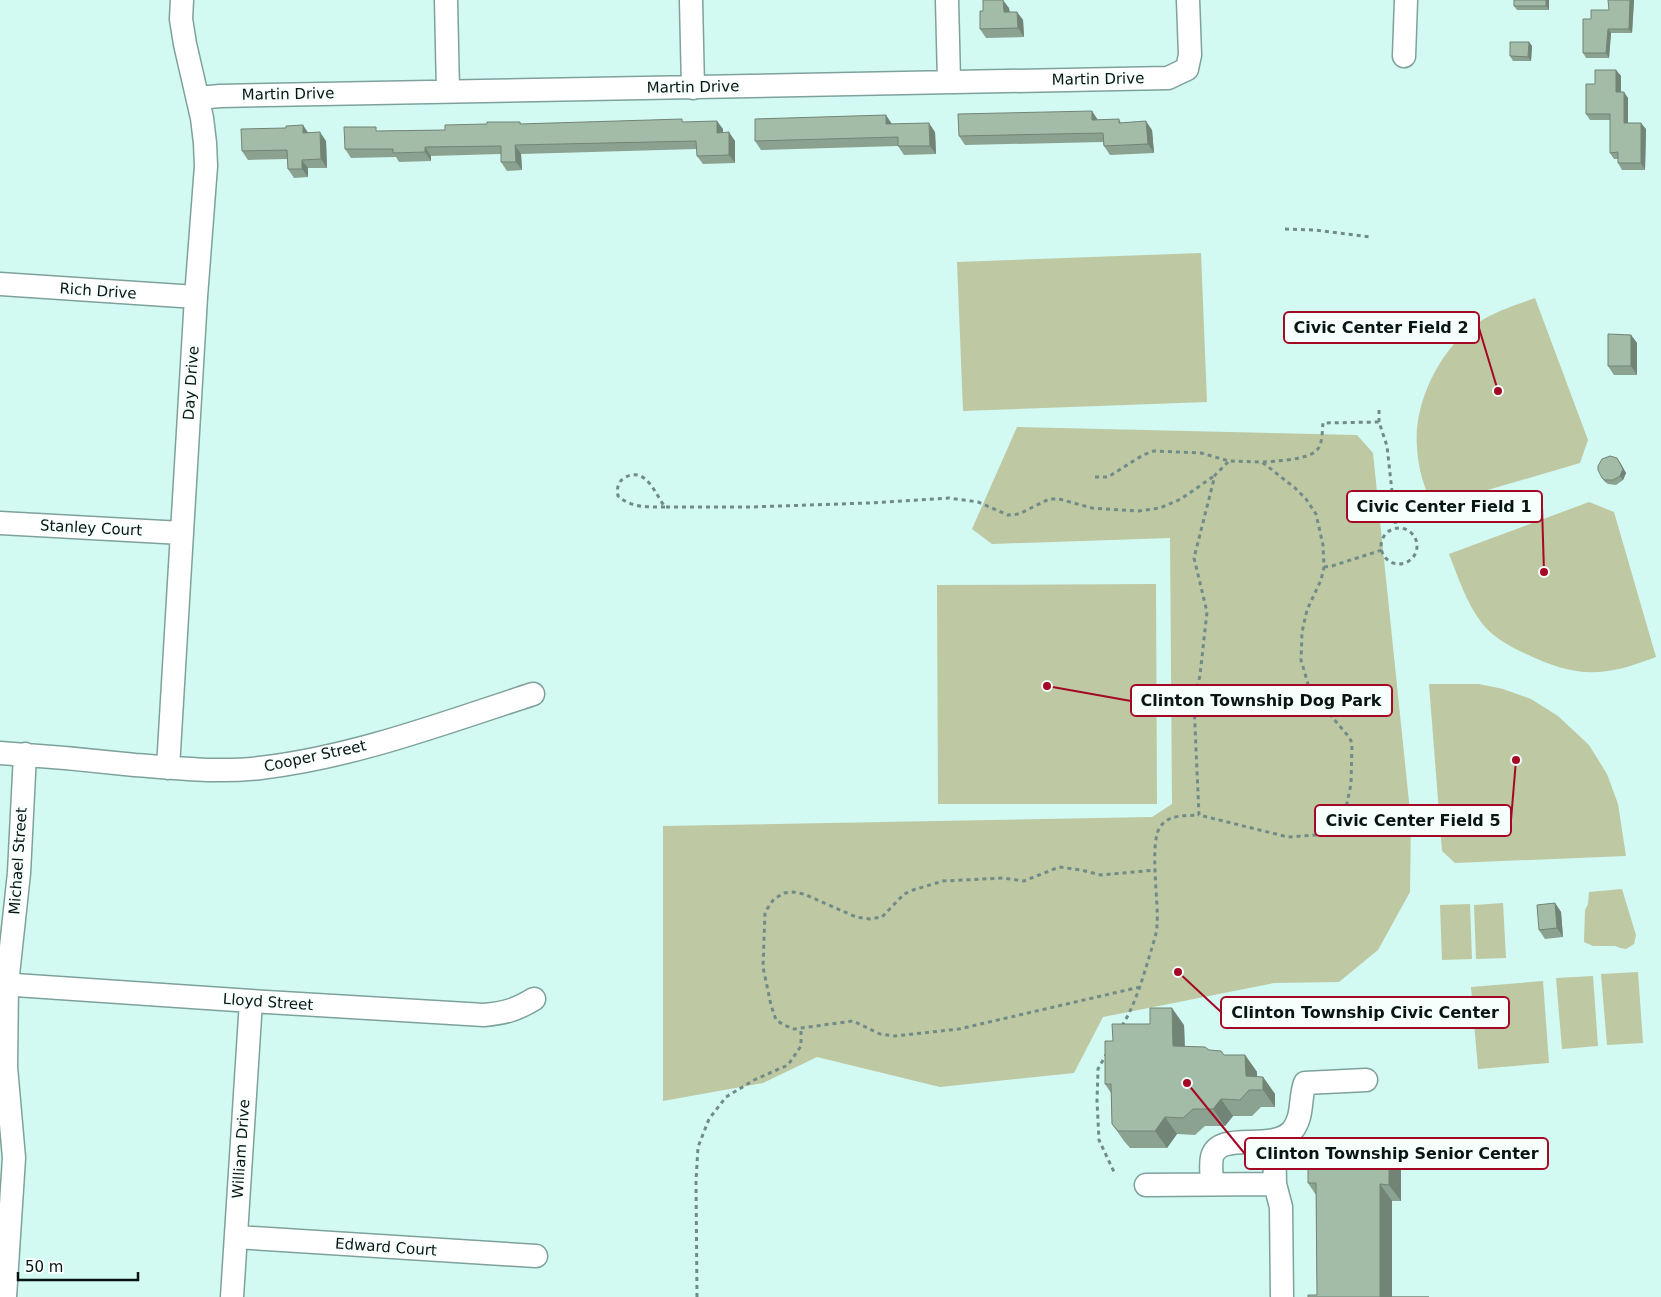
<svg xmlns="http://www.w3.org/2000/svg" width="1661" height="1297" font-family="'DejaVu Sans',sans-serif">
  <style>
    .green { fill: #bec8a2 }
    .lines { fill: none; stroke-linecap: round; stroke-linejoin: round }
    .minor-casing { stroke: #7ea19c; stroke-width: 25 }
    .path { stroke: #718c88; stroke-width: 3; stroke-dasharray: 4 4; stroke-linecap: butt }
    .minor { stroke: #fff; stroke-width: 22 }
    .wall { fill: #8ca290 }
    .shaded-wall { fill: #728476 }
    .building { fill: #a3bca8; stroke: #728476 }
    .labels { text-anchor: middle; stroke-width: 4; stroke-linejoin: round; paint-order: stroke }
    .street-label { font-size: 15px; fill: #071513; stroke: #f7fffd }
    .leader { fill: none; stroke: #a40824; stroke-width: 2 }
    .callout-dot { fill: #a40824; stroke: #f7fffd; stroke-width: 2 }
    .callout { fill: #f7fffd; stroke: #a40824; stroke-width: 2 }
    .callout-label { font-size: 16px; text-anchor: middle; font-weight: bold; fill: #071513 }
  </style>
  <rect width="100%" height="100%" fill="#d3f9f3"/>
  <!-- green -->
  <path class="green" d="M 1201,253 L 1207,402 L 963,411 L 957,262 Z
    M 1535,298 L 1588,440 L 1580,463 L 1433,506 C 1424,487 1418,469 1417,447 C 1413,403 1441,346 1479,322 C 1496,311 1516,305 1535,298 Z
    M 1017,427 L 1357,435 L 1373,453 L 1411,821 L 1410,892 L 1378,950 L 1339,982 L 1274,983 L 1103,1017 L 1074,1073 L 940,1087 L 817,1057 L 763,1083 L 663,1101 L 663,826 L 1152,817 L 1172,804 L 1170,538 L 992,544 L 972,529 Z
    M 1589,502 L 1614,512 L 1656,657 C 1602,678 1576,678 1524,653 C 1509,646 1491,636 1481,622 C 1466,602 1458,577 1449,554 Z
    M 1156,584 L 1157,804 L 938,804 L 937,585 Z
    M 1429,684 L 1479,684 L 1503,689 L 1531,699 L 1558,716 L 1589,745 L 1607,774 L 1618,804 L 1626,856 L 1455,863 L 1442,851 Z
    M 1622,889 L 1636,935 L 1634,944 L 1626,949 L 1620,948 L 1615,946 L 1593,946 L 1584,942 L 1585,910 L 1588,904 L 1589,892 Z
    M 1503,903 L 1506,958 L 1476,959 L 1474,905 Z
    M 1470,904 L 1472,959 L 1442,960 L 1440,905 Z
    M 1638,972 L 1643,1043 L 1607,1045 L 1601,974 Z
    M 1593,976 L 1598,1046 L 1562,1049 L 1556,978 Z
    M 1543,981 L 1549,1063 L 1478,1069 L 1471,987 Z"/>
  <g class="lines">
    <!-- minor casing -->
    <g class="minor-casing">
      <path id="minor" d="M 446,0 L 448,91
        M 691,0 L 693,88
        M 947,0 L 949,81
        M 1404,56 L 1406,0
        M 198,98 L 220,96 L 1168,78 L 1187,69 L 1190,55 L 1188,0
        M 0,284 L 196,297
        M 0,523 L 182,533
        M 0,753 C 45,756 90,760 135,765 C 176,768 219,773 260,768 C 354,757 444,723 533,694
        M 168,768 L 196,297 L 206,166 L 205,143 L 202,118 L 185,44 L 181,19 L 182,0
        M 0,984 L 251,1001 L 484,1015 C 505,1013 516,1010 534,999
        M 1274,1142 L 1275,1184 L 1281,1207 L 1282,1297
        M 1212,1184 C 1212,1176 1210,1165 1212,1157 C 1219,1130 1271,1153 1292,1131 C 1304,1116 1299,1099 1305,1083 L 1366,1080
        M 1146,1185 L 1275,1184
        M 236,1237 L 536,1256
        M 5,1297 L 14,1158 L 6,1067 L 7,984 L 19,873 L 25,754
        M 232,1297 L 251,1001"/>
    </g>
    <!-- path -->
    <path class="path" d="M 1285,229 L 1315,230 L 1370,237
      M 1379,410 L 1379,423
      M 1263,462 C 1276,461 1308,460 1317,450 C 1323,443 1322,431 1323,423 L 1379,422 L 1387,446 L 1396,528
      M 1095,477 L 1108,477 L 1143,455 L 1154,451 L 1201,453 L 1229,461 L 1262,462 L 1295,488 L 1306,499 L 1316,514 L 1323,545 L 1324,567 L 1321,580 L 1307,610 L 1302,632 L 1301,660 L 1310,691 L 1349,737 L 1352,743 L 1351,784 L 1346,808 L 1337,824 L 1316,835 L 1288,837 L 1199,815 L 1194,704 L 1200,675 L 1207,612 L 1194,558 L 1215,475 L 1229,461
      M 665,507 C 648,507 631,508 618,496 C 617,489 617,483 624,478 C 646,465 655,494 665,507 L 751,507 L 868,503 L 949,498 L 978,502 L 1008,515 L 1019,514 L 1049,499 L 1059,499 L 1092,508 L 1139,511 L 1160,508 L 1181,499 L 1214,476
      M1381 546a18 18 0 1 1 36 0a18 18 0 1 1-36 0Z
      M 1324,567 L 1332,566 L 1382,550
      M 1140,987 L 959,1029 L 895,1036 L 880,1034 L 853,1021 L 794,1029 L 784,1025 L 776,1020 L 771,1005 L 763,967 L 765,912 L 774,899 L 784,893 L 793,892 L 804,894 L 856,917 L 870,919 L 882,917 L 904,894 L 913,890 L 943,881 L 1003,878 L 1024,881 L 1059,867 L 1081,870 L 1101,875 L 1155,870
      M 1122,1026 C 1136,1003 1143,977 1151,951 C 1153,943 1157,934 1157,925 C 1159,902 1149,844 1160,827 C 1169,814 1185,816 1199,815
      M 1107,1053 L 1098,1069 L 1097,1101 L 1099,1140 L 1115,1174
      M 697,1297 L 696,1181 L 698,1147 L 709,1119 L 726,1097 L 754,1080 L 788,1065 L 801,1046 L 801,1027"/>
    <!-- minor -->
    <use href="#minor" class="minor"/>
  </g>
  <!-- wall -->
  <path class="wall" d="M 1514,0 L 1549,0 L 1549,10 L 1517,10 L 1514,6 Z
    M 1634,0 L 1632,33 L 1611,33 L 1609,58 L 1586,58 L 1583,53 L 1591,19 L 1609,10 Z
    M 1009,8 L 1010,12 L 1017,12 L 1023,20 L 1024,37 L 986,38 L 980,29 Z
    M 1529,42 L 1532,46 L 1531,61 L 1513,61 L 1510,56 Z
    M 1616,70 L 1621,76 L 1621,92 L 1628,98 L 1628,123 L 1646,129 L 1645,170 L 1622,170 L 1618,163 L 1618,159 L 1614,159 L 1610,153 L 1610,120 L 1590,120 L 1586,114 L 1595,84 Z
    M 1119,119 L 1121,123 L 1152,130 L 1154,153 L 1110,155 L 1104,146 L 1103,142 L 965,145 L 959,136 L 1097,120 Z
    M 520,122 L 521,124 L 684,122 L 723,129 L 723,133 L 735,141 L 735,163 L 703,164 L 697,156 L 697,149 L 521,154 L 522,170 L 507,171 L 501,162 L 501,154 L 431,156 L 431,161 L 399,162 L 396,157 L 351,158 L 345,149 L 379,131 L 445,130 L 487,124 Z
    M 892,124 L 935,132 L 936,154 L 904,155 L 898,146 L 761,150 L 755,141 Z
    M 309,133 L 326,141 L 327,168 L 308,168 L 308,177 L 294,178 L 288,169 L 287,159 L 248,160 L 242,151 Z
    M 1631,335 L 1637,343 L 1637,375 L 1614,375 L 1608,366 Z
    M 1620,462 L 1626,473 L 1623,480 L 1616,485 L 1608,484 L 1605,482 L 1602,478 Z
    M 1555,903 L 1561,912 L 1563,937 L 1545,939 L 1539,930 Z
    M 1184,1025 L 1185,1046 L 1209,1050 L 1224,1055 L 1245,1055 L 1257,1072 L 1257,1077 L 1263,1077 L 1275,1094 L 1275,1107 L 1261,1107 L 1252,1116 L 1233,1116 L 1225,1126 L 1205,1126 L 1195,1135 L 1177,1134 L 1167,1148 L 1130,1148 L 1124,1141 L 1112,1124 L 1111,1093 L 1105,1084 L 1113,1041 Z
    M 1389,1149 L 1401,1166 L 1401,1201 L 1392,1201 L 1317,1295 L 1316,1195 L 1308,1183 Z"/>
  <!-- shaded-wall -->
  <path class="shaded-wall" d="M 1003,0 L 1009,8 L 1010,21 L 1004,12 Z
    M 1546,0 L 1549,0 L 1549,10 L 1546,6 Z
    M 1630,0 L 1634,0 L 1632,33 L 1629,29 Z
    M 1017,12 L 1023,20 L 1024,37 L 1018,28 Z
    M 1608,29 L 1611,33 L 1609,58 L 1606,53 Z
    M 1529,42 L 1532,46 L 1531,61 L 1528,57 Z
    M 1616,70 L 1621,76 L 1621,99 L 1616,92 Z
    M 1624,92 L 1628,98 L 1628,129 L 1624,123 Z
    M 1092,111 L 1098,120 L 1092,120 Z
    M 886,115 L 892,124 L 886,124 Z
    M 717,121 L 723,129 L 723,141 L 717,133 Z
    M 1146,121 L 1152,130 L 1154,153 L 1148,144 Z
    M 929,123 L 935,132 L 936,154 L 930,146 Z
    M 1641,123 L 1646,129 L 1645,170 L 1641,163 Z
    M 303,125 L 309,134 L 303,133 Z
    M 320,132 L 326,141 L 327,168 L 321,159 Z
    M 729,132 L 735,141 L 735,163 L 729,155 Z
    M 515,145 L 521,154 L 522,170 L 516,162 Z
    M 425,147 L 431,156 L 431,161 L 425,152 Z
    M 302,160 L 308,168 L 308,177 L 302,169 Z
    M 1631,335 L 1637,343 L 1637,375 L 1631,366 Z
    M 1617,458 L 1626,473 L 1623,480 L 1620,476 Z
    M 1555,903 L 1561,912 L 1563,937 L 1557,928 Z
    M 1172,1008 L 1184,1025 L 1185,1063 L 1173,1046 Z
    M 1245,1055 L 1257,1072 L 1257,1090 L 1246,1076 Z
    M 1263,1077 L 1275,1094 L 1275,1107 L 1263,1090 Z
    M 1221,1099 L 1233,1116 L 1225,1126 L 1213,1109 Z
    M 1165,1117 L 1177,1134 L 1167,1148 L 1155,1131 Z
    M 1389,1149 L 1401,1166 L 1401,1201 L 1389,1185 Z
    M 1380,1184 L 1392,1201 L 1392,1297 L 1380,1297 Z"/>
  <!-- building -->
  <path class="building" d="M 983,0 L 1003,0 L 1004,12 L 1017,12 L 1018,28 L 980,29 L 980,11 L 983,11 Z
    M 1514,0 L 1546,0 L 1546,6 L 1514,6 Z
    M 1608,0 L 1630,0 L 1629,29 L 1608,29 L 1606,53 L 1583,53 L 1583,19 L 1591,19 L 1591,10 L 1609,10 Z
    M 1510,42 L 1529,42 L 1528,57 L 1510,56 Z
    M 1595,70 L 1616,70 L 1616,92 L 1624,92 L 1624,123 L 1641,123 L 1641,163 L 1618,163 L 1618,152 L 1610,153 L 1610,114 L 1586,114 L 1586,84 L 1595,84 Z
    M 1092,111 L 1092,120 L 1119,119 L 1119,123 L 1146,121 L 1148,144 L 1104,146 L 1103,133 L 959,136 L 958,114 Z
    M 886,115 L 886,124 L 929,123 L 930,146 L 898,146 L 898,137 L 755,141 L 755,119 Z
    M 682,119 L 682,122 L 717,121 L 717,133 L 729,132 L 729,155 L 697,156 L 696,141 L 515,145 L 516,162 L 501,162 L 501,146 L 425,147 L 425,152 L 393,153 L 393,149 L 345,149 L 344,127 L 376,127 L 376,131 L 445,130 L 445,125 L 487,124 L 487,122 L 520,122 L 520,124 Z
    M 303,125 L 303,133 L 320,132 L 321,159 L 302,160 L 302,169 L 288,169 L 287,150 L 242,151 L 241,129 L 286,128 L 286,126 Z
    M 1608,334 L 1631,335 L 1631,366 L 1608,366 Z
    M 1610,456 L 1617,458 L 1623,469 L 1620,476 L 1613,480 L 1605,480 L 1602,478 L 1598,470 L 1598,466 L 1602,459 Z
    M 1555,903 L 1557,928 L 1539,930 L 1537,905 Z
    M 1150,1008 L 1172,1008 L 1173,1046 L 1205,1047 L 1209,1050 L 1221,1051 L 1224,1055 L 1245,1055 L 1246,1076 L 1263,1077 L 1263,1090 L 1249,1090 L 1240,1100 L 1221,1099 L 1213,1109 L 1193,1109 L 1183,1118 L 1165,1117 L 1155,1131 L 1118,1131 L 1112,1124 L 1111,1084 L 1105,1084 L 1105,1041 L 1113,1041 L 1112,1024 L 1150,1024 Z
    M 1308,1148 L 1389,1149 L 1389,1185 L 1380,1184 L 1380,1297 L 1429,1297 L 1308,1297 L 1308,1295 L 1317,1295 L 1316,1183 L 1308,1183 Z"/>
  <g class="labels">
    <!-- street labels -->
    <g class="street-label">
      <text transform="translate(1098 79) rotate(-1)" y="5">Martin Drive</text>
      <text transform="translate(693 87) rotate(-1)" y="5">Martin Drive</text>
      <text transform="translate(288 94) rotate(-1)" y="5">Martin Drive</text>
      <text transform="translate(98 291) rotate(4)" y="5">Rich Drive</text>
      <text transform="translate(191 383) rotate(-86)" y="5">Day Drive</text>
      <text transform="translate(91 528) rotate(3)" y="5">Stanley Court</text>
      <text transform="translate(315 756) rotate(-12)" y="5">Cooper Street</text>
      <text transform="translate(18 861) rotate(-86)" y="5">Michael Street</text>
      <text transform="translate(268 1002) rotate(4)" y="5">Lloyd Street</text>
      <text transform="translate(241 1149) rotate(-86)" y="5">William Drive</text>
      <text transform="translate(386 1247) rotate(4)" y="5">Edward Court</text>
    </g>
  </g>
  <!-- callouts -->
  <path class="leader" d="M1498 391L1479 328M1544 572L1542 507M1047 686L1131 701M1516 760L1511 820M1178 972L1221 1012M1187 1083L1245 1154"/>
  <g class="callout-dot">
    <circle cx="1498" cy="391" r="5"/>
    <circle cx="1544" cy="572" r="5"/>
    <circle cx="1047" cy="686" r="5"/>
    <circle cx="1516" cy="760" r="5"/>
    <circle cx="1178" cy="972" r="5"/>
    <circle cx="1187" cy="1083" r="5"/>
  </g>
  <g class="callout">
    <rect x="1284" y="312" width="195" height="31" rx="5"/>
    <rect x="1347" y="491" width="195" height="31" rx="5"/>
    <rect x="1131" y="685" width="261" height="31" rx="5"/>
    <rect x="1315" y="805" width="196" height="31" rx="5"/>
    <rect x="1221" y="997" width="288" height="31" rx="5"/>
    <rect x="1245" y="1138" width="303" height="31" rx="5"/>
  </g>
  <g class="callout-label">
    <text x="1381" y="333">Civic Center Field 2</text>
    <text x="1444" y="512">Civic Center Field 1</text>
    <text x="1261" y="706">Clinton Township Dog Park</text>
    <text x="1413" y="826">Civic Center Field 5</text>
    <text x="1365" y="1018">Clinton Township Civic Center</text>
    <text x="1397" y="1159">Clinton Township Senior Center</text>
  </g>
  <!-- scale -->
  <path d="M18 1272v8h120v-8" fill="none" stroke="#071513" stroke-width="2.5"/>
  <text x="25" y="1272" font-size="15" fill="#071513" stroke="#f7fffd" stroke-width="4" paint-order="stroke">50 m</text>
</svg>
